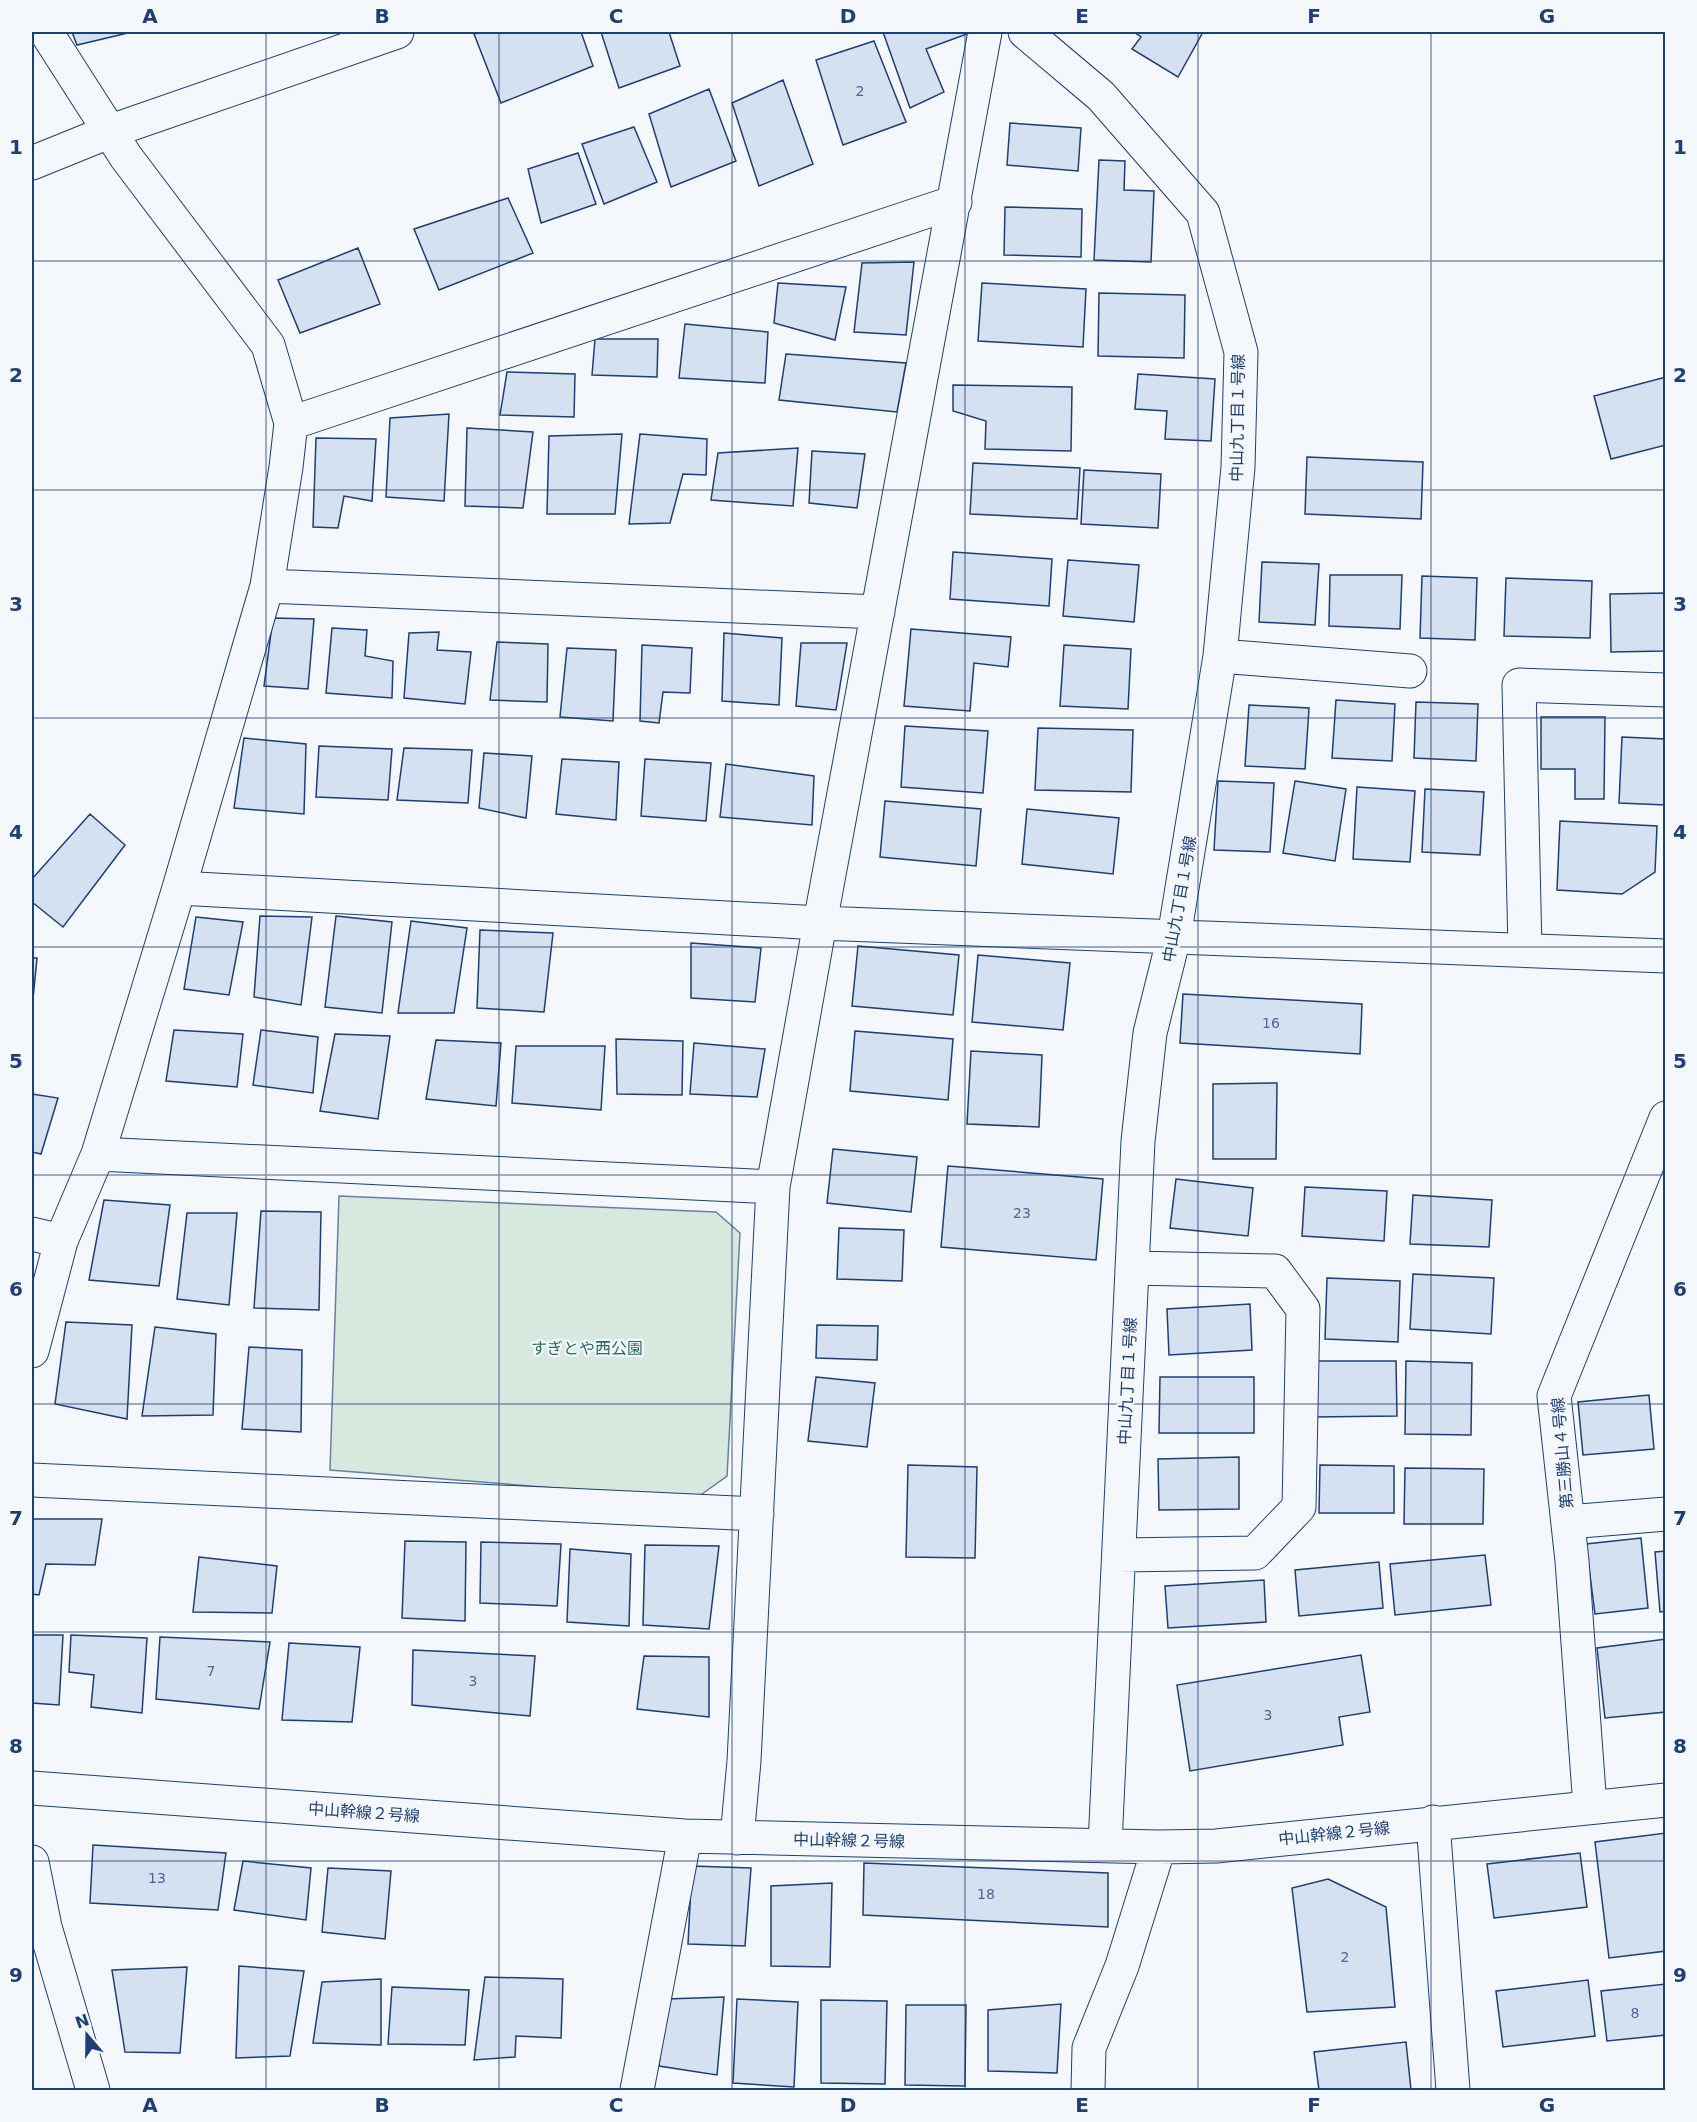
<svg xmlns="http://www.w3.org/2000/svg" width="1697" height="2122" font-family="'DejaVu Sans','Noto Sans JP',sans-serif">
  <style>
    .green { fill: #d7e8df; stroke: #687fa3; stroke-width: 1.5 }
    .building { fill: #d5e0f0; stroke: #1d3f73; stroke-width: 1.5 }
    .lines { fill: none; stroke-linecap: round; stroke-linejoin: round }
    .minor-casing { stroke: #1d3f73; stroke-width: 35 }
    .minor { stroke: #f4f7fb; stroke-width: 33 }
    .grid { fill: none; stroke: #1d3f73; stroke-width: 1.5; stroke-opacity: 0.55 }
    .labels { text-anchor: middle; stroke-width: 4.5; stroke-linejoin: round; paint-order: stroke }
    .number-label { font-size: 14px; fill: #4b6792 }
    .street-label { font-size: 16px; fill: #1d3f73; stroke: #f4f7fb }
    .park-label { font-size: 16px; fill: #2c6c60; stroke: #f4f7fb }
    .neatline { fill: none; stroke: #1d3f73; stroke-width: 2 }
    .grid-label { font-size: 20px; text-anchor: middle; font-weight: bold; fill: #1d3f73 }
  </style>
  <rect width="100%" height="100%" fill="#f4f7fb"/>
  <!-- green -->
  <path class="green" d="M 339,1196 L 716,1212 L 740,1233 L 727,1476 L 695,1499 L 330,1470 Z"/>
  <!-- building -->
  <path class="building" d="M 72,32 L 132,32 L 77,45 Z
    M 482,32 L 581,32 L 593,66 L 501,103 L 474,34 Z
    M 601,32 L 669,32 L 680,66 L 619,88 Z
    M 883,32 L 965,32 L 967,34 L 926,49 L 944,92 L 910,108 Z
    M 1134,32 L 1203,32 L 1178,77 L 1132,49 L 1141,37 Z
    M 874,41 L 906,122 L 843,145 L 816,60 Z
    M 783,80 L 813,164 L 759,186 L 732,103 Z
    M 709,89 L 736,161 L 671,187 L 649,114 Z
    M 1010,123 L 1081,128 L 1078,171 L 1007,165 Z
    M 634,127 L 657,182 L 604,204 L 582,144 Z
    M 578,153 L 596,204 L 541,223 L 528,169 Z
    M 1099,160 L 1125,161 L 1124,190 L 1154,191 L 1151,262 L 1094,260 Z
    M 508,198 L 533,253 L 439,290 L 414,229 Z
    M 1005,207 L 1082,209 L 1081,257 L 1004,255 Z
    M 358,248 L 380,304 L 300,333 L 278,280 Z
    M 914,262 L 906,335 L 854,332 L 862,263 Z
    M 778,283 L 846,287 L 835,340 L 774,323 Z
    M 982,283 L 1086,289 L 1083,347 L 978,341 Z
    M 1099,293 L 1185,295 L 1184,358 L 1098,356 Z
    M 685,324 L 768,332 L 765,383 L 679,378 Z
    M 595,339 L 658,339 L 657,377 L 592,375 Z
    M 786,354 L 906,363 L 897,412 L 779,400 Z
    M 507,372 L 575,374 L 574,417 L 500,415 Z
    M 1138,374 L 1215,379 L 1211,441 L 1165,439 L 1167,411 L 1135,409 Z
    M 1666,377 L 1666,445 L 1611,459 L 1594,396 Z
    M 953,385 L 1072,387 L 1071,451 L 985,449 L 986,421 L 953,411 Z
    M 449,414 L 444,501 L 386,497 L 390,418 Z
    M 467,428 L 533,432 L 523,508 L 465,506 Z
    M 622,434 L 615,514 L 547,514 L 549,436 Z
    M 640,434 L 707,439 L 706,475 L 683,474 L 670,523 L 629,524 Z
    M 316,438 L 376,439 L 372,501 L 344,496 L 338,528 L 313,527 Z
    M 798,448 L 793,506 L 711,500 L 718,453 Z
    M 812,451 L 865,454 L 857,508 L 809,503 Z
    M 1307,457 L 1423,462 L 1421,519 L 1305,514 Z
    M 973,463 L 1080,468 L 1077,519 L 970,514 Z
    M 1084,470 L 1161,474 L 1158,528 L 1081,524 Z
    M 953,552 L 1052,559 L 1049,606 L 950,599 Z
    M 1068,560 L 1139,565 L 1134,622 L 1063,616 Z
    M 1262,562 L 1319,564 L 1315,625 L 1259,622 Z
    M 1330,575 L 1402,575 L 1400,629 L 1329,626 Z
    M 1422,576 L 1477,578 L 1475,640 L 1420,638 Z
    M 1506,578 L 1592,581 L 1590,638 L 1504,636 Z
    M 1666,593 L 1666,651 L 1611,652 L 1610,594 Z
    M 273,618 L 314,619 L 308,689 L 264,686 Z
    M 332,628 L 367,630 L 365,656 L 393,661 L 392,698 L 326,693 Z
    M 911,629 L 1011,637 L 1008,667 L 974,663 L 970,711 L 904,706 Z
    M 439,632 L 437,650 L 471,652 L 465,704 L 404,698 L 409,633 Z
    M 724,633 L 782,638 L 779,705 L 722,701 Z
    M 497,642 L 548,644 L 547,702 L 490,700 Z
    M 801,643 L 847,643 L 836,710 L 796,706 Z
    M 642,645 L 692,648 L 690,693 L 663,692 L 659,723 L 640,721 Z
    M 1064,645 L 1131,649 L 1128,709 L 1060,706 Z
    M 567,648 L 616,650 L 613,721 L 560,717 Z
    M 1336,700 L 1395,704 L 1392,761 L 1332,758 Z
    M 1416,702 L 1478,704 L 1476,761 L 1414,758 Z
    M 1249,705 L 1309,708 L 1305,769 L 1245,766 Z
    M 1541,717 L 1605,717 L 1604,799 L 1575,799 L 1575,769 L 1541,769 Z
    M 905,726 L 988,731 L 983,793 L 901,787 Z
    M 1038,728 L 1133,730 L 1131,792 L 1035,790 Z
    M 1622,737 L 1666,739 L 1666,805 L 1619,803 Z
    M 244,738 L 306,744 L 304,814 L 234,808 Z
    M 319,746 L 392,749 L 388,800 L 316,797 Z
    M 404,748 L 472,750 L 468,803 L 397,800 Z
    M 484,753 L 532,756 L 526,818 L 479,808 Z
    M 562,759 L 619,762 L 616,820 L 556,814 Z
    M 645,759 L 711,763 L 706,821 L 641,816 Z
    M 726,764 L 814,776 L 812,825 L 720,817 Z
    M 1218,781 L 1274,783 L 1270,852 L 1214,850 Z
    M 1295,781 L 1346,789 L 1335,861 L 1283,853 Z
    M 1357,787 L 1415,791 L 1410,862 L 1353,859 Z
    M 1425,789 L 1484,792 L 1480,855 L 1422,852 Z
    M 885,801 L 981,809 L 976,866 L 880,857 Z
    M 1027,809 L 1119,818 L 1113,874 L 1022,864 Z
    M 90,814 L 125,845 L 63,927 L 32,902 L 32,879 Z
    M 1560,821 L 1657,826 L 1655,872 L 1622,894 L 1557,890 Z
    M 260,916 L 312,917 L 301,1005 L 254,997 Z
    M 336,916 L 392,922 L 382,1013 L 325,1007 Z
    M 196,917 L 243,922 L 229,995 L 184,989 Z
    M 411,921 L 467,928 L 454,1013 L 398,1013 Z
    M 480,930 L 553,933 L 544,1012 L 477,1008 Z
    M 691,943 L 761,948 L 755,1002 L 691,998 Z
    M 858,946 L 959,955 L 953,1015 L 852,1006 Z
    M 978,955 L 1070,963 L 1063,1030 L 972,1022 Z
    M 32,958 L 37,958 L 32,1009 Z
    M 1183,994 L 1362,1004 L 1360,1054 L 1180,1043 Z
    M 174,1030 L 243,1034 L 237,1087 L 166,1081 Z
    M 261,1030 L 318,1037 L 313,1093 L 253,1085 Z
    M 855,1031 L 953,1039 L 948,1100 L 850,1091 Z
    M 335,1034 L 390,1036 L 378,1119 L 320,1111 Z
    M 616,1039 L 683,1041 L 682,1095 L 617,1094 Z
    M 436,1040 L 501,1043 L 496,1106 L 426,1099 Z
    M 694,1043 L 765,1049 L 757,1097 L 690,1094 Z
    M 516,1046 L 605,1046 L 601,1110 L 512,1103 Z
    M 971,1051 L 1042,1055 L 1039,1127 L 967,1124 Z
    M 1277,1083 L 1276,1159 L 1213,1159 L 1213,1084 Z
    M 32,1094 L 58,1098 L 41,1154 L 32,1152 Z
    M 833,1149 L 917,1157 L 911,1212 L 827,1203 Z
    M 948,1166 L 1103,1179 L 1096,1260 L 941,1247 Z
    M 1176,1179 L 1253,1188 L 1248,1236 L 1170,1228 Z
    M 1305,1187 L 1387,1191 L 1384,1241 L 1302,1236 Z
    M 1413,1195 L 1492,1200 L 1489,1247 L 1410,1244 Z
    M 104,1200 L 170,1205 L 159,1286 L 89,1280 Z
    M 261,1211 L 321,1212 L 319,1310 L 254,1308 Z
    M 187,1213 L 237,1213 L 229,1305 L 177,1299 Z
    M 839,1228 L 904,1230 L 902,1281 L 837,1279 Z
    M 1413,1274 L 1494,1278 L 1491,1334 L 1410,1329 Z
    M 1327,1278 L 1400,1281 L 1398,1342 L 1325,1339 Z
    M 1250,1304 L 1252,1350 L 1169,1355 L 1167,1309 Z
    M 66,1322 L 132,1325 L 127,1419 L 55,1404 Z
    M 817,1325 L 878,1326 L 877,1360 L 816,1358 Z
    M 155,1327 L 216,1334 L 213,1415 L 142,1416 Z
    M 249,1347 L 302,1350 L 301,1432 L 242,1429 Z
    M 1312,1361 L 1396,1361 L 1397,1416 L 1312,1417 Z
    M 1406,1361 L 1472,1363 L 1471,1435 L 1405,1434 Z
    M 816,1377 L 875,1383 L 867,1447 L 808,1441 Z
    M 1160,1377 L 1254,1377 L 1254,1433 L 1159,1433 Z
    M 1649,1395 L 1654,1449 L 1583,1455 L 1578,1402 Z
    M 1239,1457 L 1239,1509 L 1159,1510 L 1158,1459 Z
    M 908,1465 L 977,1467 L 975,1558 L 906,1557 Z
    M 1320,1465 L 1394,1466 L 1394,1513 L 1319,1513 Z
    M 1405,1468 L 1484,1469 L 1483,1524 L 1404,1524 Z
    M 32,1519 L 102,1519 L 95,1565 L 46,1564 L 39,1595 L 32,1594 Z
    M 1641,1538 L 1648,1608 L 1595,1614 L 1586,1544 Z
    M 405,1541 L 466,1542 L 465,1621 L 402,1618 Z
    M 481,1542 L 561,1544 L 557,1606 L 480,1603 Z
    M 645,1545 L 719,1546 L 709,1629 L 643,1625 Z
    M 570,1549 L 631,1554 L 629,1626 L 567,1622 Z
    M 1666,1551 L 1666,1611 L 1660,1612 L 1655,1552 Z
    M 1485,1555 L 1491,1605 L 1395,1615 L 1390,1564 Z
    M 199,1557 L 277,1566 L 272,1613 L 193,1612 Z
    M 1379,1562 L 1383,1608 L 1299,1616 L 1295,1570 Z
    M 1264,1580 L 1266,1622 L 1168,1628 L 1165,1586 Z
    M 32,1635 L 63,1635 L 59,1705 L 32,1703 Z
    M 71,1635 L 147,1638 L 142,1713 L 91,1707 L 94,1675 L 69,1672 Z
    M 160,1637 L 270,1642 L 259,1709 L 156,1699 Z
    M 1666,1639 L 1666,1712 L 1605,1718 L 1597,1648 Z
    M 289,1643 L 360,1647 L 352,1722 L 282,1720 Z
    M 413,1650 L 535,1656 L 530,1716 L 412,1705 Z
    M 1361,1655 L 1370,1712 L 1339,1717 L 1343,1745 L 1190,1771 L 1177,1685 Z
    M 644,1656 L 709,1657 L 709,1717 L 637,1709 Z
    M 1666,1833 L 1666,1951 L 1609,1958 L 1595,1842 Z
    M 93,1845 L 226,1853 L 218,1910 L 90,1903 Z
    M 1580,1853 L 1587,1907 L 1494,1918 L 1487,1864 Z
    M 243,1861 L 311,1868 L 306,1920 L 234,1910 Z
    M 864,1863 L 1108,1873 L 1108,1927 L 863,1915 Z
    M 692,1866 L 751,1868 L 745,1946 L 688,1944 Z
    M 328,1868 L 391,1871 L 385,1939 L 322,1932 Z
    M 1328,1879 L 1386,1907 L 1395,2007 L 1307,2012 L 1292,1888 Z
    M 832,1883 L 830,1967 L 771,1966 L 771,1886 Z
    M 239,1966 L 304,1971 L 290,2056 L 236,2058 Z
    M 187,1967 L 180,2053 L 125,2052 L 112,1970 Z
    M 485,1977 L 563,1979 L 561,2038 L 516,2036 L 515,2057 L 474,2060 Z
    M 381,1979 L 381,2045 L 313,2043 L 322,1982 Z
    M 1588,1980 L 1595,2036 L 1503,2047 L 1496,1991 Z
    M 1666,1984 L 1666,2035 L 1607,2041 L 1601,1991 Z
    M 392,1987 L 469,1990 L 465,2045 L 388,2044 Z
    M 724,1997 L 717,2075 L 659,2066 L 667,1999 Z
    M 737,1999 L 798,2002 L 794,2087 L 733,2083 Z
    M 821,2000 L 887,2001 L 885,2084 L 821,2083 Z
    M 1061,2004 L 1057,2073 L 988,2071 L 988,2010 Z
    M 906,2005 L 966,2005 L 965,2086 L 905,2085 Z
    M 1406,2042 L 1411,2090 L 1319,2090 L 1314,2052 Z"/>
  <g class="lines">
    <!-- minor casing -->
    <g class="minor-casing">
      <path id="minor" d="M 1025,32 L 1101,96 L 1203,213 L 1241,352 L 1238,467 L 1220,656 L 1174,937 L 1150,1033 L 1138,1141 L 1105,1845
        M 32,163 L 111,131 L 397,32
        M 291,423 L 955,202
        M 267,586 L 878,612
        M 1220,656 L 1410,671
        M 179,888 L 820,923 L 1666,956
        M 1525,950 L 1519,685 L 1666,690
        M 98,1154 L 773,1187
        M 32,1234 L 61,1241
        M 32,1351 L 61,1241 L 98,1154 L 179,888 L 267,586 L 286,467 L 291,423 L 268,345 L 126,157 L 46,32
        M 32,1480 L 757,1514
        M 1568,1522 L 1666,1514
        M 1119,1555 L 1255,1553 L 1299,1507 L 1303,1309 L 1275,1271 L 1132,1268
        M 32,1788 L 685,1836 L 1159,1847 L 1216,1846 L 1666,1800
        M 1590,1807 L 1572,1561 L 1554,1396 L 1666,1118
        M 1433,1822 L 1453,2090
        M 737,1838 L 744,1761 L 773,1187 L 820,923 L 985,32
        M 32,1862 L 45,1927 L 93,2090
        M 637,2090 L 685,1836
        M 1088,2090 L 1089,2048 L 1122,1966 L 1159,1847"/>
    </g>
    <!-- minor -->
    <use href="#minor" class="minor"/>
  </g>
  <!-- grid -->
  <path class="grid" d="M 266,32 L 266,2090M 499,32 L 499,2090M 732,32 L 732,2090M 965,32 L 965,2090M 1198,32 L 1198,2090M 1431,32 L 1431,2090M 32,261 L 1666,261M 32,490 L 1666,490M 32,718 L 1666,718M 32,947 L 1666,947M 32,1175 L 1666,1175M 32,1404 L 1666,1404M 32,1632 L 1666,1632M 32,1861 L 1666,1861"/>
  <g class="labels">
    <!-- number labels -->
    <g class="number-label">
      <text x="860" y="96">2</text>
      <text x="1271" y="1028">16</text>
      <text x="1022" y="1218">23</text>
      <text x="211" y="1676">7</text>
      <text x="473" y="1686">3</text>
      <text x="1268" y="1720">3</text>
      <text x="157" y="1883">13</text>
      <text x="986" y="1899">18</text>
      <text x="1345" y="1962">2</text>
      <text x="1635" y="2018">8</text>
    </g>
    <!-- street labels -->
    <g class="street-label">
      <text transform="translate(1237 418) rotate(-89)" y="6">中山九丁目１号線</text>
      <text transform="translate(1179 899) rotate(-80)" y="6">中山九丁目１号線</text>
      <text transform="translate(1127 1381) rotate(-87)" y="6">中山九丁目１号線</text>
      <text transform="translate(1562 1453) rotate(-95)" y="6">第三勝山４号線</text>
      <text transform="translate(364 1812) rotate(4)" y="6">中山幹線２号線</text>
      <text transform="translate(1334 1833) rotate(-6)" y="6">中山幹線２号線</text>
      <text transform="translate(849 1840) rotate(1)" y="6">中山幹線２号線</text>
    </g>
    <!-- park labels -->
    <g class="park-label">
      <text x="587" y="1354">すぎとや西公園</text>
    </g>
  </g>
  <!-- border -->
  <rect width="1697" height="2122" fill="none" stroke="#f4f7fb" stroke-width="66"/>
  <!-- north arrow -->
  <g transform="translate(87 2035) rotate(340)" stroke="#f4f7fb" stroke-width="4.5" paint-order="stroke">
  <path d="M0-4.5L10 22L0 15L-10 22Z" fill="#1d3f73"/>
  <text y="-9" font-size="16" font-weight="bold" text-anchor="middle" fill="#1d3f73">N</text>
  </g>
  <rect x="33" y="33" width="1631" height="2056" class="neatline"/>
  <g class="grid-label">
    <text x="150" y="23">A</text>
    <text x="382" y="23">B</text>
    <text x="616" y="23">C</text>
    <text x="848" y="23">D</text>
    <text x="1082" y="23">E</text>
    <text x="1314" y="23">F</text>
    <text x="1547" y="23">G</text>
    <text x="16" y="154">1</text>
    <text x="1680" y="154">1</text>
    <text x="16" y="382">2</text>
    <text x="1680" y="382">2</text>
    <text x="16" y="611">3</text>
    <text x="1680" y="611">3</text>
    <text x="16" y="839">4</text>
    <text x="1680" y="839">4</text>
    <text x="16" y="1068">5</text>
    <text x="1680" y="1068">5</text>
    <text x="16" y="1296">6</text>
    <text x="1680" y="1296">6</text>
    <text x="16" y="1525">7</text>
    <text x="1680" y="1525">7</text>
    <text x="16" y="1753">8</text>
    <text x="1680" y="1753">8</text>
    <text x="16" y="1982">9</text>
    <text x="1680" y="1982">9</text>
    <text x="150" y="2112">A</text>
    <text x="382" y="2112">B</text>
    <text x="616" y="2112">C</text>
    <text x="848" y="2112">D</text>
    <text x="1082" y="2112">E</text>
    <text x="1314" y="2112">F</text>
    <text x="1547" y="2112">G</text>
  </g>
</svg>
